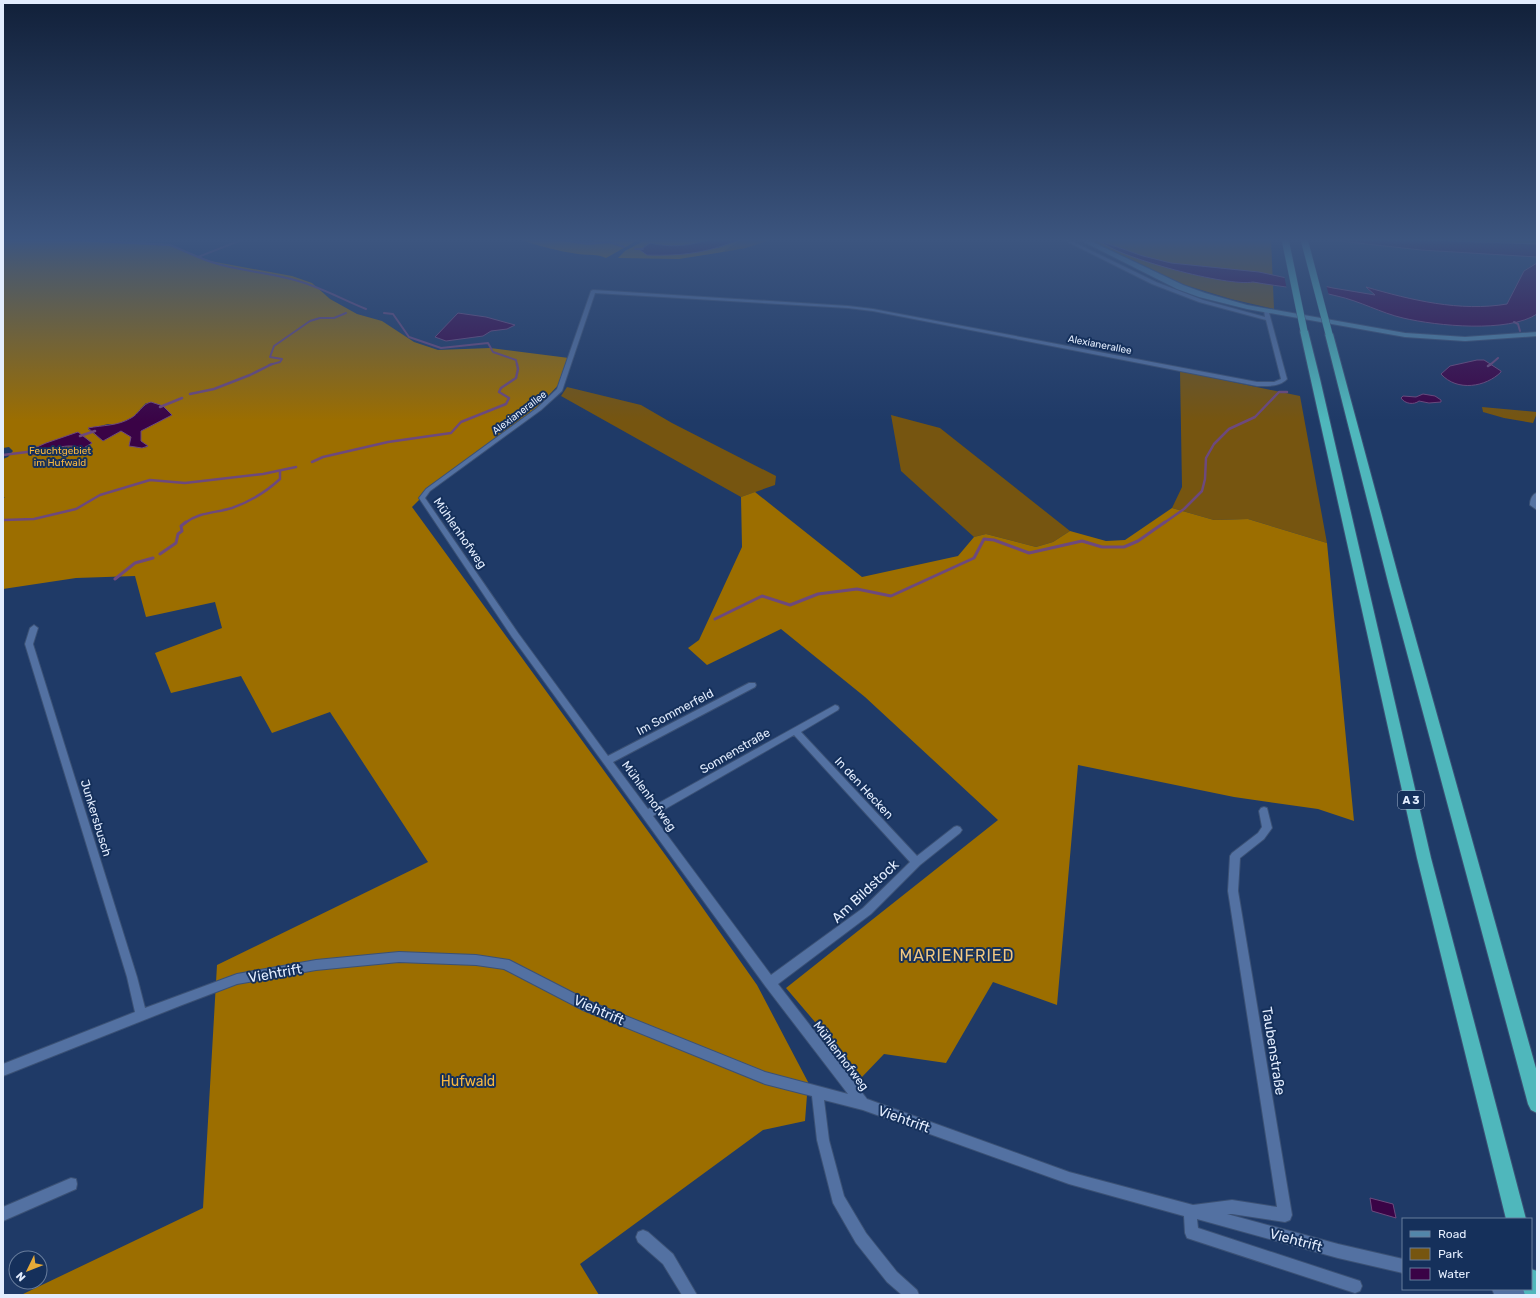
<svg xmlns="http://www.w3.org/2000/svg" width="1540" height="1298" font-family="Rubik,sans-serif">
  <style>
    .green { fill: #765510 }
    .forest { fill: #9c6e00; fill-rule: evenodd }
    .water { fill: #3a0346; stroke: #6d497d }
    .pier { fill: #1f3a67 }
    .lines { fill: none; stroke-linecap: round; stroke-linejoin: round }
    .stream-far2 { stroke: #6d497d; stroke-width: 2 }
    .stream-far1 { stroke: #6d497d; stroke-width: 2.5 }
    .stream { stroke: #6d497d; stroke-width: 3 }
    .street-casing { stroke: #3b5175; stroke-width: 2 }
    .secondary-casing { stroke: #3b5175; stroke-width: 2 }
    .highway-casing { stroke: #3b5175; stroke-width: 2 }
    .street { fill: #5371a2; fill-rule: evenodd }
    .secondary { fill: #5286aa; fill-rule: evenodd }
    .highway { fill: #4fb7bc; fill-rule: evenodd }
    .highway-bridge-casing { stroke: #3b5175; stroke-width: 8; stroke-linecap: butt }
    .highway-bridge { stroke: #4fb7bc; stroke-width: 7 }
    .labels { text-anchor: middle; stroke-width: 4; stroke-linejoin: round; paint-order: stroke }
    .far-street-label { font-size: 10px; fill: #e3edfe; stroke: #15305b }
    .far-park-label { font-size: 10px; fill: #f7b841; stroke: #15305b }
    .shield { fill: #15305b; stroke: #a5b4cd; stroke-width: 1 }
    .shield-label { font-size: 11px; font-weight: bold; fill: #e3edfe }
    .street-label { font-size: 12px; fill: #e3edfe; stroke: #15305b }
    .near-street-label { font-size: 14px; fill: #e3edfe; stroke: #15305b }
    .near-park-label { font-size: 14px; fill: #f7b841; stroke: #15305b }
    .near-neighbourhood-label { font-size: 16px; letter-spacing: 1px; fill: #f1c781; stroke: #15305b }
  </style>
  <rect width="100%" height="100%" fill="#1f3a67"/>
  <!-- green -->
  <path class="green" d="M 742,239 L 773,239 L 746,248 L 723,252 Z
    M 1088,239 L 1271,239 L 1274,309 L 1231,299 L 1185,285 Z
    M 1399,239 L 1537,239 L 1537,244 Z
    M 1180,371 L 1300,396 L 1327,543 L 1248,519 L 1214,520 L 1172,508 L 1182,487 Z
    M 567,387 L 641,405 L 672,423 L 776,476 L 775,485 L 741,497 L 561,396 Z
    M 1482,407 L 1537,412 L 1537,413 L 1533,423 L 1504,418 L 1483,412 Z
    M 891,415 L 940,428 L 1070,531 L 1053,542 L 1036,547 L 986,534 L 974,537 L 901,471 Z"/>
  <!-- forest -->
  <path class="forest" d="M 3,239 L 85,239 L 169,244 L 210,261 L 292,276 L 312,283 L 330,299 L 357,314 L 382,321 L 414,342 L 438,350 L 490,348 L 569,358 L 562,381 L 536,409 L 432,487 L 412,507 L 669,860 L 757,985 L 808,1082 L 805,1121 L 763,1130 L 580,1264 L 599,1295 L 21,1295 L 203,1208 L 217,965 L 428,862 L 330,712 L 272,733 L 241,676 L 171,693 L 155,653 L 222,628 L 215,602 L 146,617 L 135,576 L 76,578 L 3,589 L 3,499 L 5,497 L 3,497 L 3,459 L 8,457 L 13,451 L 9,447 L 3,448 ZM 146,403 L 172,415 L 141,431 L 141,441 L 147,447 L 142,448 L 131,437 L 121,431 L 103,441 L 88,429 L 108,424 L 116,425 L 133,417 ZM 77,432 L 82,449 C 69,442 48,451 34,455 Z
    M 519,239 L 567,239 L 587,243 L 593,242 L 597,239 L 640,239 L 606,258 C 598,254 587,255 578,254 C 558,251 538,246 519,239 Z
    M 647,239 L 710,239 C 697,243 681,248 667,247 C 658,246 652,243 643,246 L 718,248 L 742,239 L 723,252 L 679,259 L 618,258 L 625,251 Z
    M 755,492 L 862,577 L 958,556 L 974,537 L 986,534 L 1036,547 L 1053,542 L 1070,531 L 1106,541 L 1125,540 L 1172,508 L 1214,520 L 1248,519 L 1327,543 L 1354,821 L 1318,809 L 1234,797 L 1078,765 L 1057,1005 L 993,982 L 946,1063 L 884,1054 L 862,1077 L 786,988 L 998,820 L 865,697 L 781,629 L 707,665 L 688,648 L 699,640 L 742,547 L 741,497 Z"/>
  <!-- water -->
  <path class="water" d="M 710,239 L 741,239 C 707,253 683,256 647,255 L 640,250 L 650,243 C 671,248 690,246 710,239 Z
    M 1321,239 L 1399,239 L 1537,244 L 1537,257 L 1421,250 Z
    M 1100,241 L 1143,256 L 1171,263 L 1259,272 L 1333,288 L 1375,295 L 1366,287 C 1411,300 1460,312 1507,304 L 1524,271 L 1537,263 L 1537,314 C 1508,333 1437,326 1403,318 C 1381,313 1360,301 1337,296 C 1310,289 1281,287 1253,282 C 1228,287 1119,258 1100,241 Z
    M 458,313 L 486,317 L 515,325 L 507,329 L 491,331 L 483,336 L 446,341 L 435,337 Z
    M 1477,360 L 1484,360 L 1501,371 L 1501,372 C 1486,387 1457,392 1441,374 L 1450,366 Z
    M 1423,394 L 1435,396 L 1441,400 L 1441,402 L 1429,403 L 1419,401 C 1414,405 1405,404 1401,398 L 1403,396 L 1416,397 Z
    M 151,402 L 163,406 L 172,415 L 141,431 L 141,441 L 148,446 L 142,448 L 129,446 L 131,437 L 121,431 L 103,441 L 88,428 C 103,425 118,426 131,418 C 139,414 142,404 151,402 Z
    M 78,432 L 92,443 L 82,449 C 69,441 47,451 33,455 L 30,450 L 46,443 Z
    M 1370,1198 L 1393,1204 L 1396,1218 L 1372,1211 Z"/>
  <!-- pier -->
  <path class="pier" d="M 1284,275 L 1326,284 L 1329,296 L 1287,290 Z"/>
  <g class="lines">
    <!-- stream-far2 -->
    <path class="stream-far2" d="M 54,239 L 170,245 L 198,257
      M 244,239 L 198,257 C 228,270 260,271 291,279 C 317,285 341,299 366,309
      M 555,239 L 588,244 L 609,242 L 624,247
      M 1094,239 L 1102,242
      M 635,249 L 643,249
      M 384,313 L 393,314 L 409,337 L 441,348 L 488,343 L 493,352 L 516,360 L 517,365
      M 1514,322 L 1518,324 L 1520,331
      M 269,365 L 280,362 L 282,359 L 270,357 L 274,346 L 310,321 L 320,318 L 334,318 L 346,313
      M 1490,365 L 1498,358"/>
    <!-- stream-far1 -->
    <path class="stream-far1" d="M 1488,366 L 1491,364
      M 190,394 L 214,389 L 250,375 L 272,364
      M 160,407 L 182,398
      M 80,436 L 95,431
      M 3,455 L 35,451
      M 312,462 L 323,457 L 388,442 L 451,433 L 461,422 L 506,404 L 509,398 L 499,392 L 501,388 L 516,378 L 518,369 L 517,364
      M 4,520 L 34,519 L 76,509 L 100,495 L 150,480 L 185,483 L 263,474 L 296,467
      M 185,523 C 199,512 216,513 232,508 C 249,502 267,491 280,479 L 280,471
      M 1164,523 L 1184,509 L 1202,491 L 1205,479 L 1206,458 L 1214,444 L 1229,429 L 1255,417 L 1279,392 L 1287,392"/>
    <!-- stream -->
    <path class="stream" d="M 160,554 L 176,543 L 178,534 L 182,531 L 181,526 L 186,522
      M 115,579 L 135,563 L 153,558
      M 715,619 L 762,596 L 790,605 L 818,594 L 857,589 L 891,596 L 974,558 L 984,539 L 994,540 L 1029,553 L 1082,541 L 1102,547 L 1124,547 L 1138,541 L 1165,522"/>
    <!-- street casing -->
    <g class="street-casing">
      <path id="street" d="M 1062,239 L 1067,239 L 1156,282 L 1203,300 L 1265,317 L 1264,310 L 1268,309 L 1287,379 C 1279,387 1268,386 1257,386 L 873,311 L 848,308 L 595,293 L 562,391 L 541,410 L 430,491 L 425,498 L 518,633 L 608,756 L 749,683 L 755,683 L 756,685 L 755,687 L 613,762 L 648,809 L 835,705 L 838,706 L 839,708 L 838,710 L 801,732 L 917,856 L 954,827 L 957,826 L 960,827 L 962,830 L 960,833 L 920,865 L 871,914 L 778,984 L 867,1099 L 1069,1172 L 1193,1205 L 1232,1200 L 1277,1207 L 1228,891 L 1230,856 L 1232,853 L 1258,833 L 1262,827 L 1259,811 L 1261,808 L 1264,807 L 1267,808 L 1272,828 L 1264,839 L 1240,858 L 1238,891 L 1292,1215 L 1290,1220 L 1285,1222 L 1232,1214 L 1227,1214 L 1338,1244 L 1403,1259 L 1403,1273 L 1338,1258 L 1197,1219 L 1198,1228 L 1360,1281 L 1362,1286 L 1360,1291 L 1355,1293 L 1187,1238 L 1185,1233 L 1184,1216 L 1069,1184 L 863,1110 L 824,1100 L 829,1140 L 844,1196 L 866,1233 L 897,1272 L 917,1290 L 919,1295 L 902,1295 L 887,1282 L 856,1243 L 833,1203 L 817,1140 L 812,1096 L 765,1084 L 583,1010 L 504,969 L 476,965 L 399,962 L 316,970 L 237,984 L 182,1005 L 3,1076 L 3,1064 L 135,1012 L 127,977 L 25,644 L 30,628 L 34,625 L 38,628 L 33,644 L 137,977 L 145,1008 L 237,974 L 316,960 L 399,952 L 476,955 L 509,960 L 591,1002 L 765,1072 L 848,1094 L 766,987 L 512,637 L 419,498 L 426,489 L 537,408 L 557,389 L 591,291 L 593,290 L 848,306 L 873,309 L 1257,382 L 1274,382 L 1281,379 L 1266,320 L 1199,302 L 1152,284 ZM 794,735 L 910,862 L 863,908 L 771,975 L 653,816 Z
        M 1537,493 L 1537,510 L 1530,505 C 1530,500 1532,494 1537,493 Z
        M 71,1178 L 76,1179 L 77,1184 L 76,1189 L 3,1221 L 3,1207 Z
        M 643,1230 L 648,1232 L 673,1254 L 697,1295 L 682,1295 L 663,1264 L 638,1242 L 636,1237 L 638,1232 Z
        M 1492,1289 L 1522,1289 L 1525,1290 L 1527,1295 L 1497,1295 L 1494,1294 Z"/>
    </g>
    <!-- secondary casing -->
    <g class="secondary-casing">
      <path id="secondary" d="M 1078,239 L 1086,239 L 1183,285 L 1205,293 L 1247,305 L 1405,333 L 1465,337 L 1537,332 L 1537,336 L 1465,341 L 1405,337 L 1247,309 L 1199,297 L 1177,289 Z"/>
    </g>
    <!-- highway casing -->
    <g class="highway-casing">
      <path id="highway" d="M 1301,329 L 1304,329 L 1308,331 L 1320,379 L 1431,858 L 1526,1219 L 1506,1219 L 1417,858 L 1300,331 Z
        M 1326,332 L 1329,332 L 1333,334 L 1401,586 L 1537,1072 L 1537,1113 L 1531,1110 L 1528,1104 L 1389,586 L 1325,334 Z
        M 1531,1269 L 1537,1271 L 1537,1295 L 1525,1295 L 1523,1289 L 1531,1289 Z"/>
    </g>
    <!-- street -->
    <use href="#street" class="street"/>
    <!-- secondary -->
    <use href="#secondary" class="secondary"/>
    <!-- highway -->
    <use href="#highway" class="highway"/>
    <!-- highway-bridge casing -->
    <g class="highway-bridge-casing">
      <path id="highway-bridge" d="M 1285,239 L 1304,331
        M 1304,239 L 1329,334"/>
    </g>
    <!-- highway-bridge -->
    <use href="#highway-bridge" class="highway-bridge"/>
  </g>
  <!-- sky -->
  <linearGradient id="sky" x2="0" y2="1"><stop stop-color="#112039"/><stop offset="0.57" stop-color="#3c557f"/><stop offset="1" stop-color="#3c557f" stop-opacity="0"/></linearGradient>
  <rect width="1540" height="421" fill="url(#sky)"/>
  <g class="labels">
    <!-- far-street labels -->
    <g class="far-street-label">
      <text transform="translate(1100 344) rotate(11)" y="4">Alexianerallee</text>
      <text transform="translate(519 412) rotate(-37)" y="4">Alexianerallee</text>
    </g>
    <!-- far-park labels -->
    <g class="far-park-label">
      <text x="60" y="454">Feuchtgebiet<tspan x="60" dy="12">im Hufwald</tspan></text>
    </g>
    <!-- shield labels -->
    <rect class="shield" x="1398" y="791" width="26" height="18" rx="3"/>
    <g class="shield-label">
      <text x="1411" y="804">A 3</text>
    </g>
    <!-- street labels -->
    <g class="street-label">
      <text transform="translate(460 533) rotate(55)" y="4">Mühlenhofweg</text>
      <text transform="translate(675 712) rotate(-28)" y="4">Im Sommerfeld</text>
      <text transform="translate(735 751) rotate(-30)" y="4">Sonnenstraße</text>
      <text transform="translate(864 788) rotate(47)" y="4">In den Hecken</text>
      <text transform="translate(649 796) rotate(54)" y="4">Mühlenhofweg</text>
      <text transform="translate(96 818) rotate(73)" y="4">Junkersbusch</text>
      <text transform="translate(841 1056) rotate(53)" y="4">Mühlenhofweg</text>
    </g>
    <!-- near-street labels -->
    <g class="near-street-label">
      <text transform="translate(865 891) rotate(-43)" y="5">Am Bildstock</text>
      <text transform="translate(275 973) rotate(-10)" y="5">Viehtrift</text>
      <text transform="translate(599 1010) rotate(24)" y="5">Viehtrift</text>
      <text transform="translate(1274 1051) rotate(81)" y="5">Taubenstraße</text>
      <text transform="translate(904 1119) rotate(20)" y="5">Viehtrift</text>
      <text transform="translate(1296 1240) rotate(15)" y="5">Viehtrift</text>
    </g>
    <!-- near-park labels -->
    <g class="near-park-label">
      <text x="468" y="1086">Hufwald</text>
    </g>
    <!-- near-neighbourhood labels -->
    <g class="near-neighbourhood-label">
      <text x="957" y="961">MARIENFRIED</text>
    </g>
  </g>
  <!-- border -->
  <rect width="1540" height="1298" fill="none" stroke="#e3edfe" stroke-width="8"/>
  <!-- legend -->
  <rect x="1402" y="1218" width="130" height="72" fill="#15305b" stroke="#677c9c"/>
  <rect x="1410" y="1231" width="20" height="6" fill="#5286aa" stroke="#677c9c"/>
  <text x="1438" y="1238" font-size="12" fill="#e3edfe">Road</text>
  <rect x="1410" y="1248" width="20" height="12" fill="#765510" stroke="#677c9c"/>
  <text x="1438" y="1258" font-size="12" fill="#e3edfe">Park</text>
  <rect x="1410" y="1268" width="20" height="12" fill="#3a0346" stroke="#677c9c"/>
  <text x="1438" y="1278" font-size="12" fill="#e3edfe">Water</text>
  <!-- north arrow -->
  <g transform="translate(28 1270) rotate(227)"><circle r="19" fill="#15305b" stroke="#677c9c"/>
  <path d="M0-3L7 15L0 10L-7 15Z" fill="#e8ab37"/>
  <text y="-6" font-size="11" font-weight="bold" text-anchor="middle" fill="#e3edfe">N</text>
  </g>
</svg>
